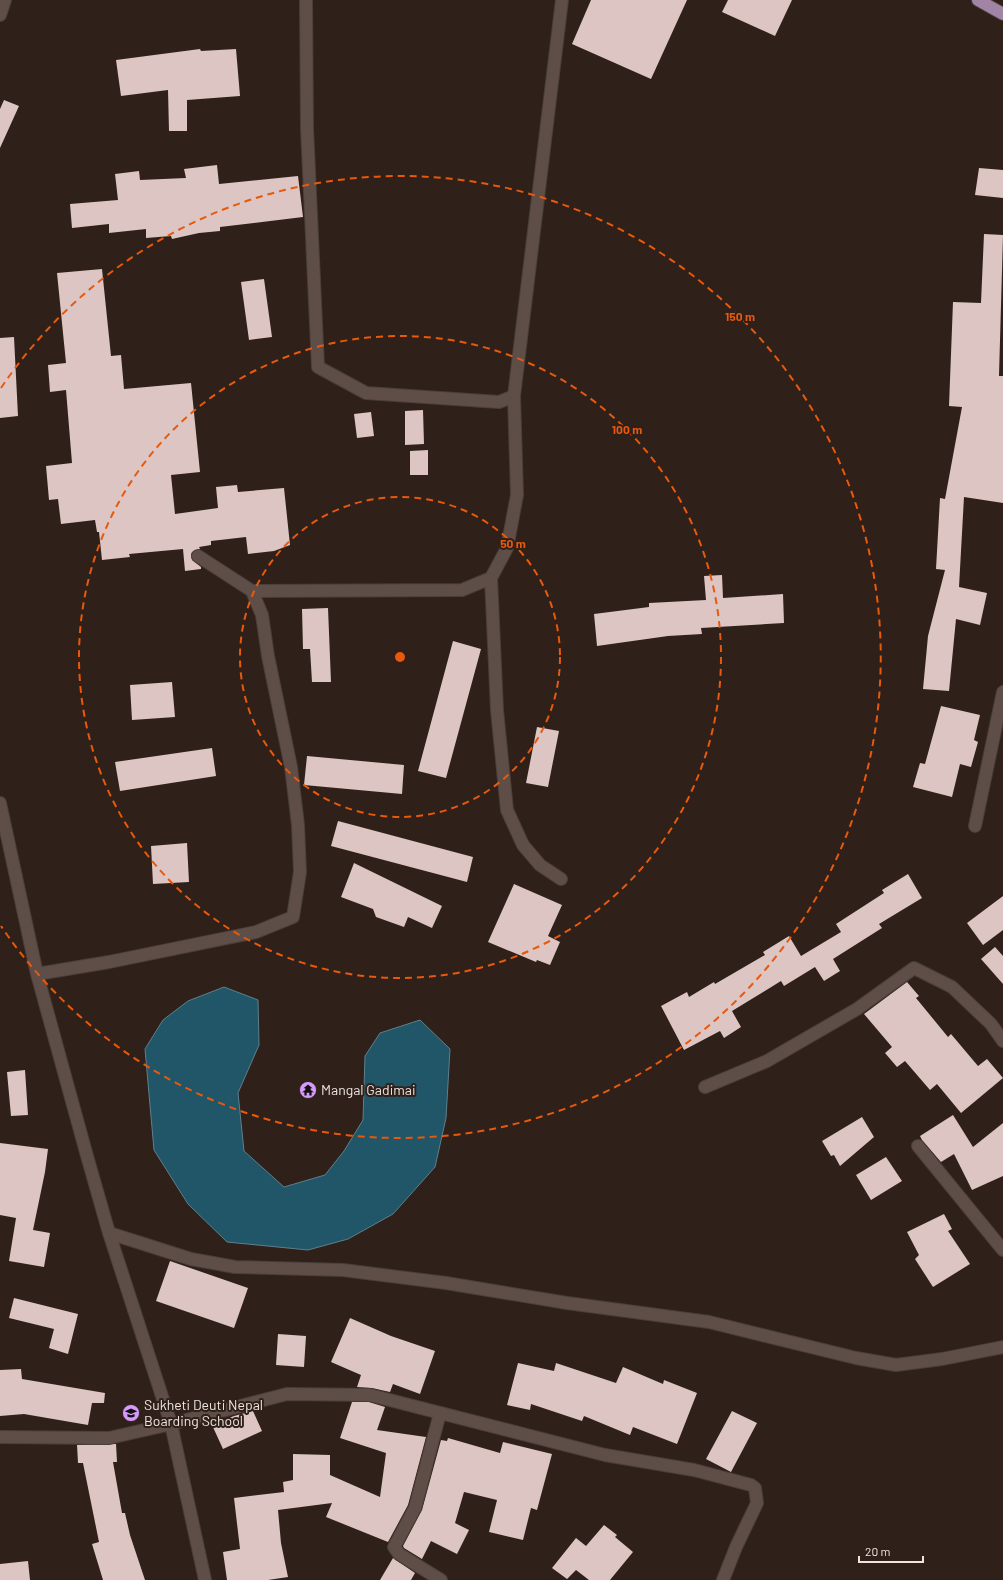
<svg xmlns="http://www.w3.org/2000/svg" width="1003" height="1580" font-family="Barlow,sans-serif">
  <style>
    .water { fill: #215568; stroke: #5e808c }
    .building { fill: #dcc5c2 }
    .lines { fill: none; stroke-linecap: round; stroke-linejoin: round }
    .minor-casing { stroke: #4a3e3a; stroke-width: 14 }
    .major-casing { stroke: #4a3e3a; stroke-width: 14 }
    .minor { stroke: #5f4e47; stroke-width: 12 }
    .major { stroke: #a284a4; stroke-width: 12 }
    .ring { fill: none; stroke: #e8590c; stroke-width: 2; stroke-dasharray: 7 5 }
    .labels { text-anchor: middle; stroke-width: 4; stroke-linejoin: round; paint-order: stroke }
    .poi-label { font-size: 14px; fill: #eee4e0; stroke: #2f201a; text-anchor: start }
    .centre { fill: #e8590c; stroke: #2f201a; stroke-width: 2 }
    .ring-label { font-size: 12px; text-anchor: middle; font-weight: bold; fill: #e8590c; stroke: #2f201a; stroke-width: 4; stroke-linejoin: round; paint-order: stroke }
  </style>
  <rect width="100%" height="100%" fill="#2f201a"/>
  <!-- water -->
  <path class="water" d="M 224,987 L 258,1000 L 259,1045 L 238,1093 L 244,1151 L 284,1187 L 325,1175 L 344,1151 L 363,1120 L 365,1056 L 380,1033 L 420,1020 L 450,1049 L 446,1118 L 435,1167 L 393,1214 L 348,1239 L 308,1250 L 227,1242 L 188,1204 L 154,1150 L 145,1049 L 163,1020 L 188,1001 Z"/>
  <!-- building -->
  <path class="building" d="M 591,0 L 687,0 L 651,79 L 572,44 Z
    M 728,0 L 792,0 L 775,36 L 722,12 Z
    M 200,49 L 201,51 L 236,49 L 240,96 L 187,100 L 187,131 L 169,131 L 168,90 L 121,96 L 116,60 Z
    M 4,100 L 19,106 L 0,148 L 0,109 Z
    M 217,165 L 219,184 L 298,176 L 303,217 L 220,227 L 220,231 L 199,233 L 172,239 L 171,236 L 146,238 L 146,229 L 109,233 L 109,224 L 72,228 L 70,204 L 118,200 L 115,174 L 139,171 L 140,180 L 186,178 L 184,169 Z
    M 979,168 L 1003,170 L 1003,198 L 975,195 Z
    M 984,234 L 1003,235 L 999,376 L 1003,376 L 1003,503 L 964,497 L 959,587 L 987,593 L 980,625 L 956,619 L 949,691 L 923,689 L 928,636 L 945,570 L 936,569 L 940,498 L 945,499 L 962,407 L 949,406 L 953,302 L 981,303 Z
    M 102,269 L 111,356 L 121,355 L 124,389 L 191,383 L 200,472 L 171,475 L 175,514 L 218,508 L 216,487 L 237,485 L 238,492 L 284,488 L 290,545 L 274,551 L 248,554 L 246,537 L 211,541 L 211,545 L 199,547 L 200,549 L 192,552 L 191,555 L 192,560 L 201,567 L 201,569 L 185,571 L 183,549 L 129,554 L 130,557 L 102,560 L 99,532 L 97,532 L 95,520 L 61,524 L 58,499 L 49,500 L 46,466 L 72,463 L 66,390 L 50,392 L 48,365 L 66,363 L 57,273 Z
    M 264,279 L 272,337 L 249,340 L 241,282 Z
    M 14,337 L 18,416 L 0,418 L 0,338 Z
    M 423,410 L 424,444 L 405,445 L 405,411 Z
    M 371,412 L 374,436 L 357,438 L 354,414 Z
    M 428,450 L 428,475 L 410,475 L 410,451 Z
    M 722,575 L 723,598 L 783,594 L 784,623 L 701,628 L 702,634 L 668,636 L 597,646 L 594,614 L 649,607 L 649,603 L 706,600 L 704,576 Z
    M 328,608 L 331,682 L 312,682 L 310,649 L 303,649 L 302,609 Z
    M 453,641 L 481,649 L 446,778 L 418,771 Z
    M 172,682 L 175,717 L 132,720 L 130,685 Z
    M 941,706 L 980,715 L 974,740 L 978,742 L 971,767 L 960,764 L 952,797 L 913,787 L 920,763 L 925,764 Z
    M 537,727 L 559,731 L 548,787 L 526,783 Z
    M 212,748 L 216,776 L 120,791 L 115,762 Z
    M 307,756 L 404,765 L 402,794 L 304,785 Z
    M 338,821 L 473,857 L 467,882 L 331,846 Z
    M 187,843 L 189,882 L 153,884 L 151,846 Z
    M 354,863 L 442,906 L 432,928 L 408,917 L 404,927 L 376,917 L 373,909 L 341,897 Z
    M 908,874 L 922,898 L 879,924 L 882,928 L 833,959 L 840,971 L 824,981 L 815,967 L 784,986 L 781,981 L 732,1011 L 741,1027 L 724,1038 L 720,1031 L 684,1050 L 661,1006 L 687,992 L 689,997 L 714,982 L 715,984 L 765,955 L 763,952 L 789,936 L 801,956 L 841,932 L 836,924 L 884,893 L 882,890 Z
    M 514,884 L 562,905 L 548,936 L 560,942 L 550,965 L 537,960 L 536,962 L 488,942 Z
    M 1003,896 L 1003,930 L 983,945 L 967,923 Z
    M 995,947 L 1003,956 L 1003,984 L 981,959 Z
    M 907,982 L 919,996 L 916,998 L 948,1037 L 951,1034 L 978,1066 L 987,1059 L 1003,1078 L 961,1113 L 937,1084 L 930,1090 L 905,1061 L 897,1067 L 885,1053 L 892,1047 L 864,1014 Z
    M 25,1070 L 28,1115 L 11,1116 L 7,1072 Z
    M 953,1115 L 973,1147 L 1003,1123 L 1003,1176 L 972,1190 L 954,1154 L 941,1162 L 922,1140 L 920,1136 Z
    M 862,1117 L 874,1137 L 840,1166 L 834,1155 L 831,1156 L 822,1141 Z
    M 0,1143 L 48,1149 L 45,1172 L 33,1230 L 50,1233 L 44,1267 L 9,1261 L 16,1218 L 0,1215 Z
    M 886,1157 L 902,1181 L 871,1200 L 856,1175 Z
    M 944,1214 L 952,1229 L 948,1231 L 970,1264 L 933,1287 L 915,1259 L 919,1255 L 907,1232 Z
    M 170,1261 L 248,1288 L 234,1328 L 156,1301 Z
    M 14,1298 L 78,1314 L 68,1354 L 49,1348 L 54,1329 L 9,1318 Z
    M 350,1318 L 391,1336 L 435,1351 L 420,1394 L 393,1384 L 390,1392 L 372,1388 L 357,1387 L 361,1375 L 331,1362 Z
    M 278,1334 L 306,1336 L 304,1367 L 276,1365 Z
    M 518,1363 L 554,1371 L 556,1363 L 616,1383 L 623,1367 L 663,1384 L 664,1380 L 697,1393 L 677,1444 L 633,1427 L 630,1435 L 584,1416 L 582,1421 L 531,1404 L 530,1410 L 507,1405 Z
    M 21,1369 L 22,1379 L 105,1393 L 104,1403 L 92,1403 L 88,1425 L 24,1414 L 0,1416 L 0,1370 Z
    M 352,1402 L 369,1402 L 385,1407 L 377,1430 L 426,1437 L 408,1505 L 388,1542 L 326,1517 L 332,1503 L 278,1510 L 281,1543 L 288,1577 L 268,1580 L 227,1580 L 223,1552 L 240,1549 L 234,1498 L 284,1492 L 283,1482 L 293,1480 L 293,1454 L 330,1455 L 330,1475 L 380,1497 L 386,1453 L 340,1438 Z
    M 253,1411 L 262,1431 L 223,1449 L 212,1425 L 234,1416 Z
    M 732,1411 L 757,1423 L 731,1472 L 706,1459 Z
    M 448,1438 L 500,1453 L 503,1442 L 552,1454 L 537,1510 L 531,1508 L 523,1540 L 489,1532 L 497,1500 L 464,1492 L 455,1523 L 469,1530 L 457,1554 L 431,1541 L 422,1559 L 404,1548 L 403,1546 L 422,1510 L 441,1440 L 447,1441 Z
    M 116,1444 L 117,1462 L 113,1462 L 122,1513 L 125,1513 L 130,1535 L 145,1580 L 103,1580 L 92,1544 L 99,1542 L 83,1463 L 78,1463 L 77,1445 Z
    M 604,1525 L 617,1535 L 615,1537 L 633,1552 L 610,1580 L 589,1580 L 576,1570 L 567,1579 L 552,1568 L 576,1538 L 586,1546 Z
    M 393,1558 L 415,1573 L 411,1580 L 380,1580 Z
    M 28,1561 L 30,1580 L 0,1580 L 0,1564 Z"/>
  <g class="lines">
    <!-- minor casing -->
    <g class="minor-casing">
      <path id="minor" d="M 306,0 L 307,128 L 318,367 L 366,393 L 499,402 L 514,396
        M 0,15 L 5,0
        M 198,556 L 252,591 L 462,590 L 491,578
        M 0,803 L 37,974 L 87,1156 L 109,1233 L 171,1424 L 205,1580
        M 975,826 L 1003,692
        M 561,879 L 540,865 L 523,845 L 507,810 L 497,710 L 491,578 L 507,548 L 517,495 L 514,396 L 562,0
        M 37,974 L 109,962 L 256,932 L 293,917 L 300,872 L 298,825 L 291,767 L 268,656 L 262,615 L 252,591
        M 705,1087 L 767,1061 L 857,1009 L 914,968 L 952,987 L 991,1024 L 1003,1041
        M 918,1146 L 1003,1250
        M 109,1233 L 191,1259 L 235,1267 L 343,1270 L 446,1283 L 567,1303 L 709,1322 L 856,1358 L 896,1365 L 942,1359 L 1003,1347
        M 440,1413 L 415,1508 L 394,1547 L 399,1554 L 441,1580
        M 0,1437 L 109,1438 L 171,1424 L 287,1394 L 370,1395 L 605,1455 L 694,1470 L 751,1485 L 755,1488 L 757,1503 L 736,1547 L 723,1580"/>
    </g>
    <!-- major casing -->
    <g class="major-casing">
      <path id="major" d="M 978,0 L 1003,14"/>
    </g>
    <!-- minor -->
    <use href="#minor" class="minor"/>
    <!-- major -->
    <use href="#major" class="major"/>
  </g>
  <!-- distance rings -->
  <g class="ring">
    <circle cx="400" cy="657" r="160"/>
    <circle cx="400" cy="657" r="321"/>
    <path d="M1 388A481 481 0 1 1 1 926"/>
  </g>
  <!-- icons -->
  <defs>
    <g id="temple-disc" transform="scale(0.9)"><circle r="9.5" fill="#d69bfa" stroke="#2f201a"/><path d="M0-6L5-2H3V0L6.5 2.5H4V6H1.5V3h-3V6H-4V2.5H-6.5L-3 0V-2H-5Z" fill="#111"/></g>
    <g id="school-disc" transform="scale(0.9)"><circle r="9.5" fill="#d69bfa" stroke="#2f201a"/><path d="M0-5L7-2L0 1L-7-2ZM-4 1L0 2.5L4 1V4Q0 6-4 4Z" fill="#111"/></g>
  </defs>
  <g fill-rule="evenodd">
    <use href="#temple-disc" x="308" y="1090"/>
    <use href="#school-disc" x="131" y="1413"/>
  </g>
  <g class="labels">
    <!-- poi labels -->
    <g class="poi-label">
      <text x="321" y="1095">Mangal Gadimai</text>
      <text x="144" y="1410">Sukheti Deuti Nepal<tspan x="144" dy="16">Boarding School</tspan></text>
    </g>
  </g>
  <circle cx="400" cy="657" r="6" class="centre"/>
  <g class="ring-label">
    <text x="740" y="321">150 m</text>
    <text x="627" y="434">100 m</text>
    <text x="513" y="548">50 m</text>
  </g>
  <!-- scale -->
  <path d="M859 1556v6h64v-6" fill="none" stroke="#eee4e0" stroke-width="2"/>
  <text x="865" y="1556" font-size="12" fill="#eee4e0" stroke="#2f201a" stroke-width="3" paint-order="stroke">20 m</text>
</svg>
